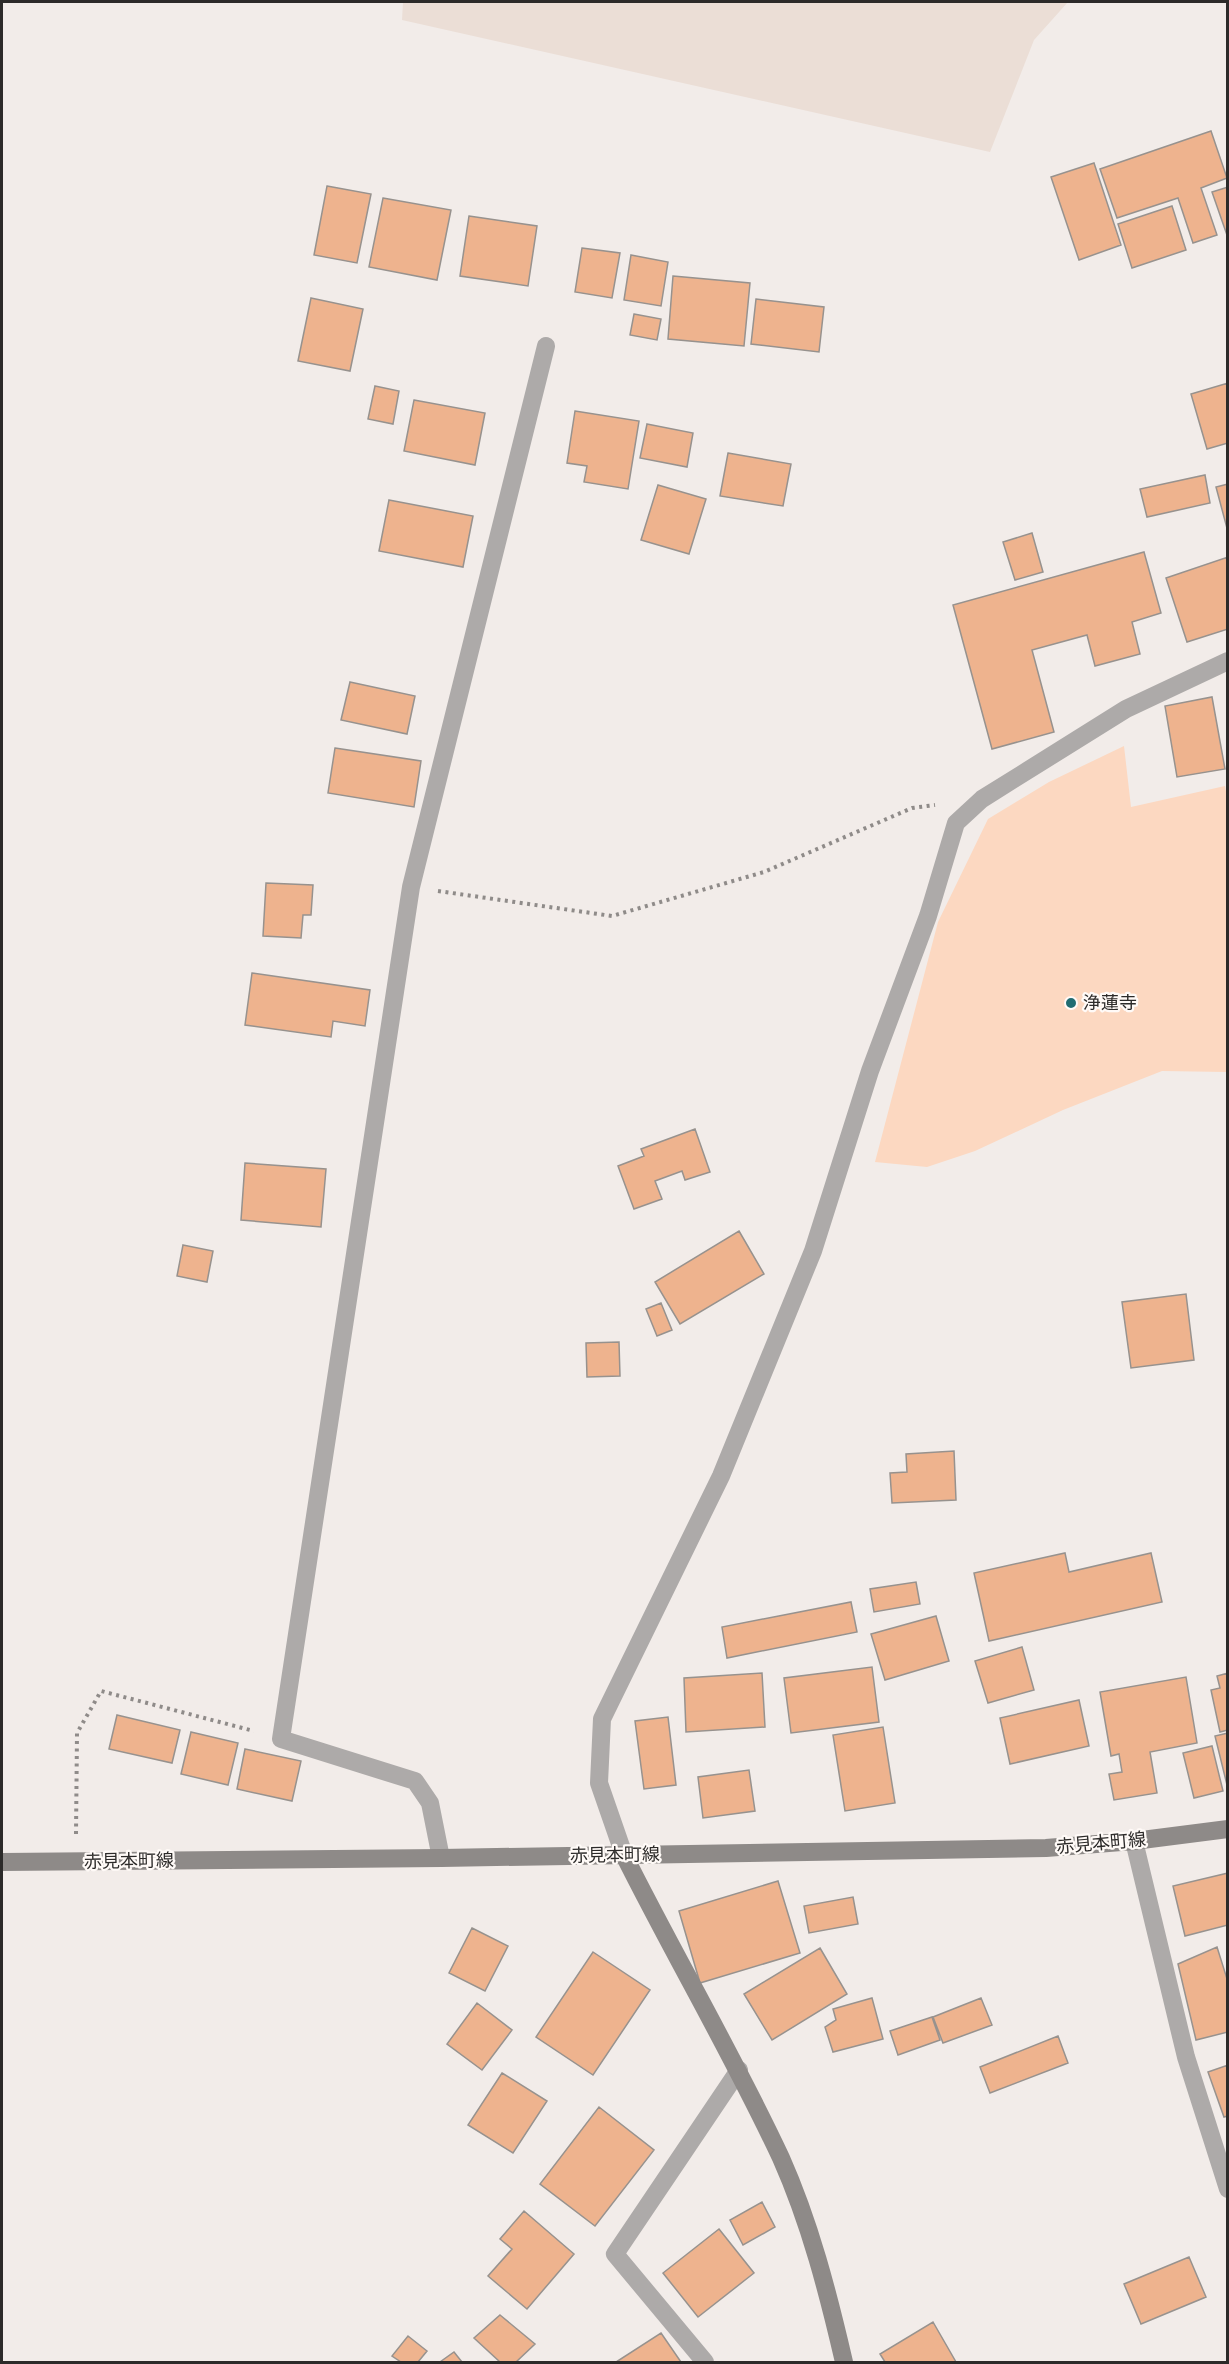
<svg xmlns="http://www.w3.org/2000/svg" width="1229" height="2364" font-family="Arial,'Noto Sans JP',sans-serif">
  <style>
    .built { fill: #ebded6 }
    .green { fill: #fcd8c1 }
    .building { fill: #eeb38e; stroke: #97928e; stroke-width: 1.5 }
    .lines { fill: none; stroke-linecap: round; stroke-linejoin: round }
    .path { stroke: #8f8b89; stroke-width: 4; stroke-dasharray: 3 4.5; stroke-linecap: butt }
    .street { stroke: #adaaa9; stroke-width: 18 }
    .secondary { stroke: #8e8a88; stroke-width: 18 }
    .poi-dot { fill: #216c72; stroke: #fffaf7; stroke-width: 2 }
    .labels { text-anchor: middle; stroke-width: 4.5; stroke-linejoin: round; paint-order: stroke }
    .poi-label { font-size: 18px; fill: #2c2a29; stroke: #fffaf7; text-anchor: start }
    .street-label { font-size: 18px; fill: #2c2a29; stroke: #fffaf7 }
  </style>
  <rect width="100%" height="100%" fill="#f2ece9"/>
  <!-- built -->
  <path class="built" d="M 403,2 L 1068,2 L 1034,40 L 990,152 L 402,20 Z"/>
  <!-- green -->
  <path class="green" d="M 1124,746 L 1131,807 L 1225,786 L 1228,802 L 1227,1072 L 1162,1071 L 1063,1110 L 975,1151 L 927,1167 L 875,1162 L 938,922 L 988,819 L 1049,782 Z"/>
  <!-- building -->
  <path class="building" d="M 1211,131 L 1227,178 L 1201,188 L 1217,235 L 1193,243 L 1178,198 L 1117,218 L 1100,169 Z
    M 1094,163 L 1121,245 L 1079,260 L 1051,177 Z
    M 327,186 L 371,194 L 357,263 L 314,255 Z
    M 1228,187 L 1228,238 L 1212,192 Z
    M 383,198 L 451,210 L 437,280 L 369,267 Z
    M 1172,206 L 1186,250 L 1132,268 L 1118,224 Z
    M 469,216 L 537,226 L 528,286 L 460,276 Z
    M 582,248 L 620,253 L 612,298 L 575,292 Z
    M 631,255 L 668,262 L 661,306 L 624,300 Z
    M 673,276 L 750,283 L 744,346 L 668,339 Z
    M 311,298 L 363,309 L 350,371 L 298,361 Z
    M 756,299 L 824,307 L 819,352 L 751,344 Z
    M 634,314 L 661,319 L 657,340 L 630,335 Z
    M 1228,383 L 1228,443 L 1207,449 L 1191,394 Z
    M 375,386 L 399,391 L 393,424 L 368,419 Z
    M 414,400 L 485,413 L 475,465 L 404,451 Z
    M 575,411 L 639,421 L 628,489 L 584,482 L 587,466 L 567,463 Z
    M 647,424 L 693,433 L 687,467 L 640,458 Z
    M 728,453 L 791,464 L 783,506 L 720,496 Z
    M 1205,475 L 1210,503 L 1147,517 L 1140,489 Z
    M 1228,484 L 1228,532 L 1216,487 Z
    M 658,485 L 706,499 L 689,554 L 641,540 Z
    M 389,500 L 473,516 L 463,567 L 379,551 Z
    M 1032,533 L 1043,572 L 1015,580 L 1003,542 Z
    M 1144,552 L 1161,613 L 1132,622 L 1140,654 L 1095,666 L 1087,635 L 1032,650 L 1054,732 L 992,749 L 953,605 Z
    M 1228,557 L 1228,629 L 1187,642 L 1166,578 Z
    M 350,682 L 415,696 L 407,734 L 341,720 Z
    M 1212,697 L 1225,769 L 1177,777 L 1165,706 Z
    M 335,748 L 421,761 L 414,807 L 328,793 Z
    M 266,883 L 313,885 L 311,915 L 303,915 L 301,938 L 263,936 Z
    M 252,973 L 370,990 L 365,1026 L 333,1021 L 331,1037 L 245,1025 Z
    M 695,1129 L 710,1172 L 685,1180 L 682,1171 L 655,1181 L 662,1199 L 634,1209 L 618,1166 L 644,1156 L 641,1149 Z
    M 245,1163 L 326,1169 L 321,1227 L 241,1220 Z
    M 739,1231 L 764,1274 L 680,1324 L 655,1282 Z
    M 183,1245 L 213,1251 L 207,1282 L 177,1276 Z
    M 1186,1294 L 1194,1360 L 1131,1368 L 1122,1302 Z
    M 661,1303 L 672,1330 L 657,1336 L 646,1309 Z
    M 619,1342 L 620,1376 L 587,1377 L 586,1343 Z
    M 954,1451 L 956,1500 L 892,1503 L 890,1473 L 907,1472 L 906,1454 Z
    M 1065,1553 L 1069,1572 L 1151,1553 L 1162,1602 L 989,1641 L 974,1573 Z
    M 916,1582 L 920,1604 L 874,1612 L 870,1589 Z
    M 851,1602 L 857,1632 L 727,1658 L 722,1627 Z
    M 936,1616 L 949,1661 L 885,1680 L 871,1634 Z
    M 1022,1647 L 1034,1690 L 988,1703 L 975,1661 Z
    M 872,1667 L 879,1722 L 791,1733 L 784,1678 Z
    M 762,1673 L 765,1727 L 686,1732 L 684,1678 Z
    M 1228,1673 L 1228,1730 L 1220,1732 L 1211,1690 L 1220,1688 L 1217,1676 Z
    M 1186,1677 L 1197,1743 L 1150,1752 L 1157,1793 L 1114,1800 L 1109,1774 L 1122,1772 L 1119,1754 L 1111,1756 L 1100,1692 Z
    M 1079,1700 L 1089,1746 L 1010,1764 L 1000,1718 Z
    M 117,1715 L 180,1730 L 172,1763 L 109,1749 Z
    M 668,1717 L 676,1785 L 644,1789 L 635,1721 Z
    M 883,1727 L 895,1803 L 845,1811 L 833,1735 Z
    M 191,1732 L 238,1743 L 228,1785 L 181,1774 Z
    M 1228,1733 L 1228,1789 L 1215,1736 Z
    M 1212,1746 L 1223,1791 L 1194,1798 L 1183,1753 Z
    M 245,1749 L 301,1761 L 292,1801 L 237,1789 Z
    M 749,1770 L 755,1811 L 703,1818 L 698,1777 Z
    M 1228,1873 L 1228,1925 L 1185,1936 L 1173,1886 Z
    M 778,1881 L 800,1953 L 700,1983 L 679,1911 Z
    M 853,1897 L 858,1924 L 809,1933 L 804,1906 Z
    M 472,1928 L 508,1946 L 485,1991 L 449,1973 Z
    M 1217,1947 L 1228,1982 L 1228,2032 L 1196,2040 L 1178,1964 Z
    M 820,1948 L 847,1994 L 772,2040 L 744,1994 Z
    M 593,1952 L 650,1990 L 593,2075 L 536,2037 Z
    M 872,1998 L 883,2039 L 833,2052 L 825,2027 L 836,2020 L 833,2009 Z
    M 981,1998 L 992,2025 L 943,2043 L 933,2017 Z
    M 477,2003 L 512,2030 L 482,2070 L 447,2044 Z
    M 932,2017 L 940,2040 L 898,2055 L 890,2031 Z
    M 1058,2036 L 1068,2063 L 990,2093 L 980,2067 Z
    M 1228,2065 L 1228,2116 L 1224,2117 L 1208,2072 Z
    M 502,2073 L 547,2101 L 513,2153 L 468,2125 Z
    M 599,2107 L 654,2150 L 595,2226 L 540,2184 Z
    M 762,2202 L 775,2227 L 743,2245 L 730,2220 Z
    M 524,2211 L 574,2254 L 527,2309 L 488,2276 L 512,2249 L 500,2239 Z
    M 719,2229 L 754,2273 L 698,2317 L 663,2273 Z
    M 1189,2257 L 1206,2297 L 1141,2324 L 1124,2284 Z
    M 500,2315 L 535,2344 L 516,2362 L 500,2362 L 474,2338 Z
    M 933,2322 L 956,2362 L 885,2362 L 880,2354 Z
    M 661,2333 L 681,2362 L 616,2362 Z
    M 408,2336 L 427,2351 L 418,2362 L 401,2362 L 392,2356 Z
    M 454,2352 L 462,2362 L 440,2362 Z"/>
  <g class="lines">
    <!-- path -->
    <path class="path" d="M 438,891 L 612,916 L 764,872 L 912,808 L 935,805
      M 76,1834 L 77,1733 L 101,1691 L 254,1731"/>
    <!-- street -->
    <path class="street" d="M 1134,1841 L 1186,2057 L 1228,2189
      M 624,1855 L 599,1783 L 602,1719 L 721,1476 L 813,1251 L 870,1071 L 928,916 L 956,823 L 982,799 L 1126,709 L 1228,661
      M 441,1858 L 430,1803 L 415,1781 L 281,1739 L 411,887 L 546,346
      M 705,2362 L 615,2254 L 739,2070"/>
    <!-- secondary -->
    <path class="secondary" d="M 624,1855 C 675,1957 733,2055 781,2158 C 810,2223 828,2293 844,2362
      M 2,1862 L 441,1858 L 1046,1848 L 1134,1841 L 1228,1829"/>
  </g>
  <!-- markers -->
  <circle class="poi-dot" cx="1071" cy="1003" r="6"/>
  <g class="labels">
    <!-- poi labels -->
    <g class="poi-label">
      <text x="1083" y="1009">浄蓮寺</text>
    </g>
    <!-- street labels -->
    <g class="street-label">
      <text transform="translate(1101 1843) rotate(-5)" y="6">赤見本町線</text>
      <text transform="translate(615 1855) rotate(-1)" y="6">赤見本町線</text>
      <text transform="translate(129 1861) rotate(-1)" y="6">赤見本町線</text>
    </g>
  </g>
  <!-- border -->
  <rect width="1229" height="2364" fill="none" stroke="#2c2a29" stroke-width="6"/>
</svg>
